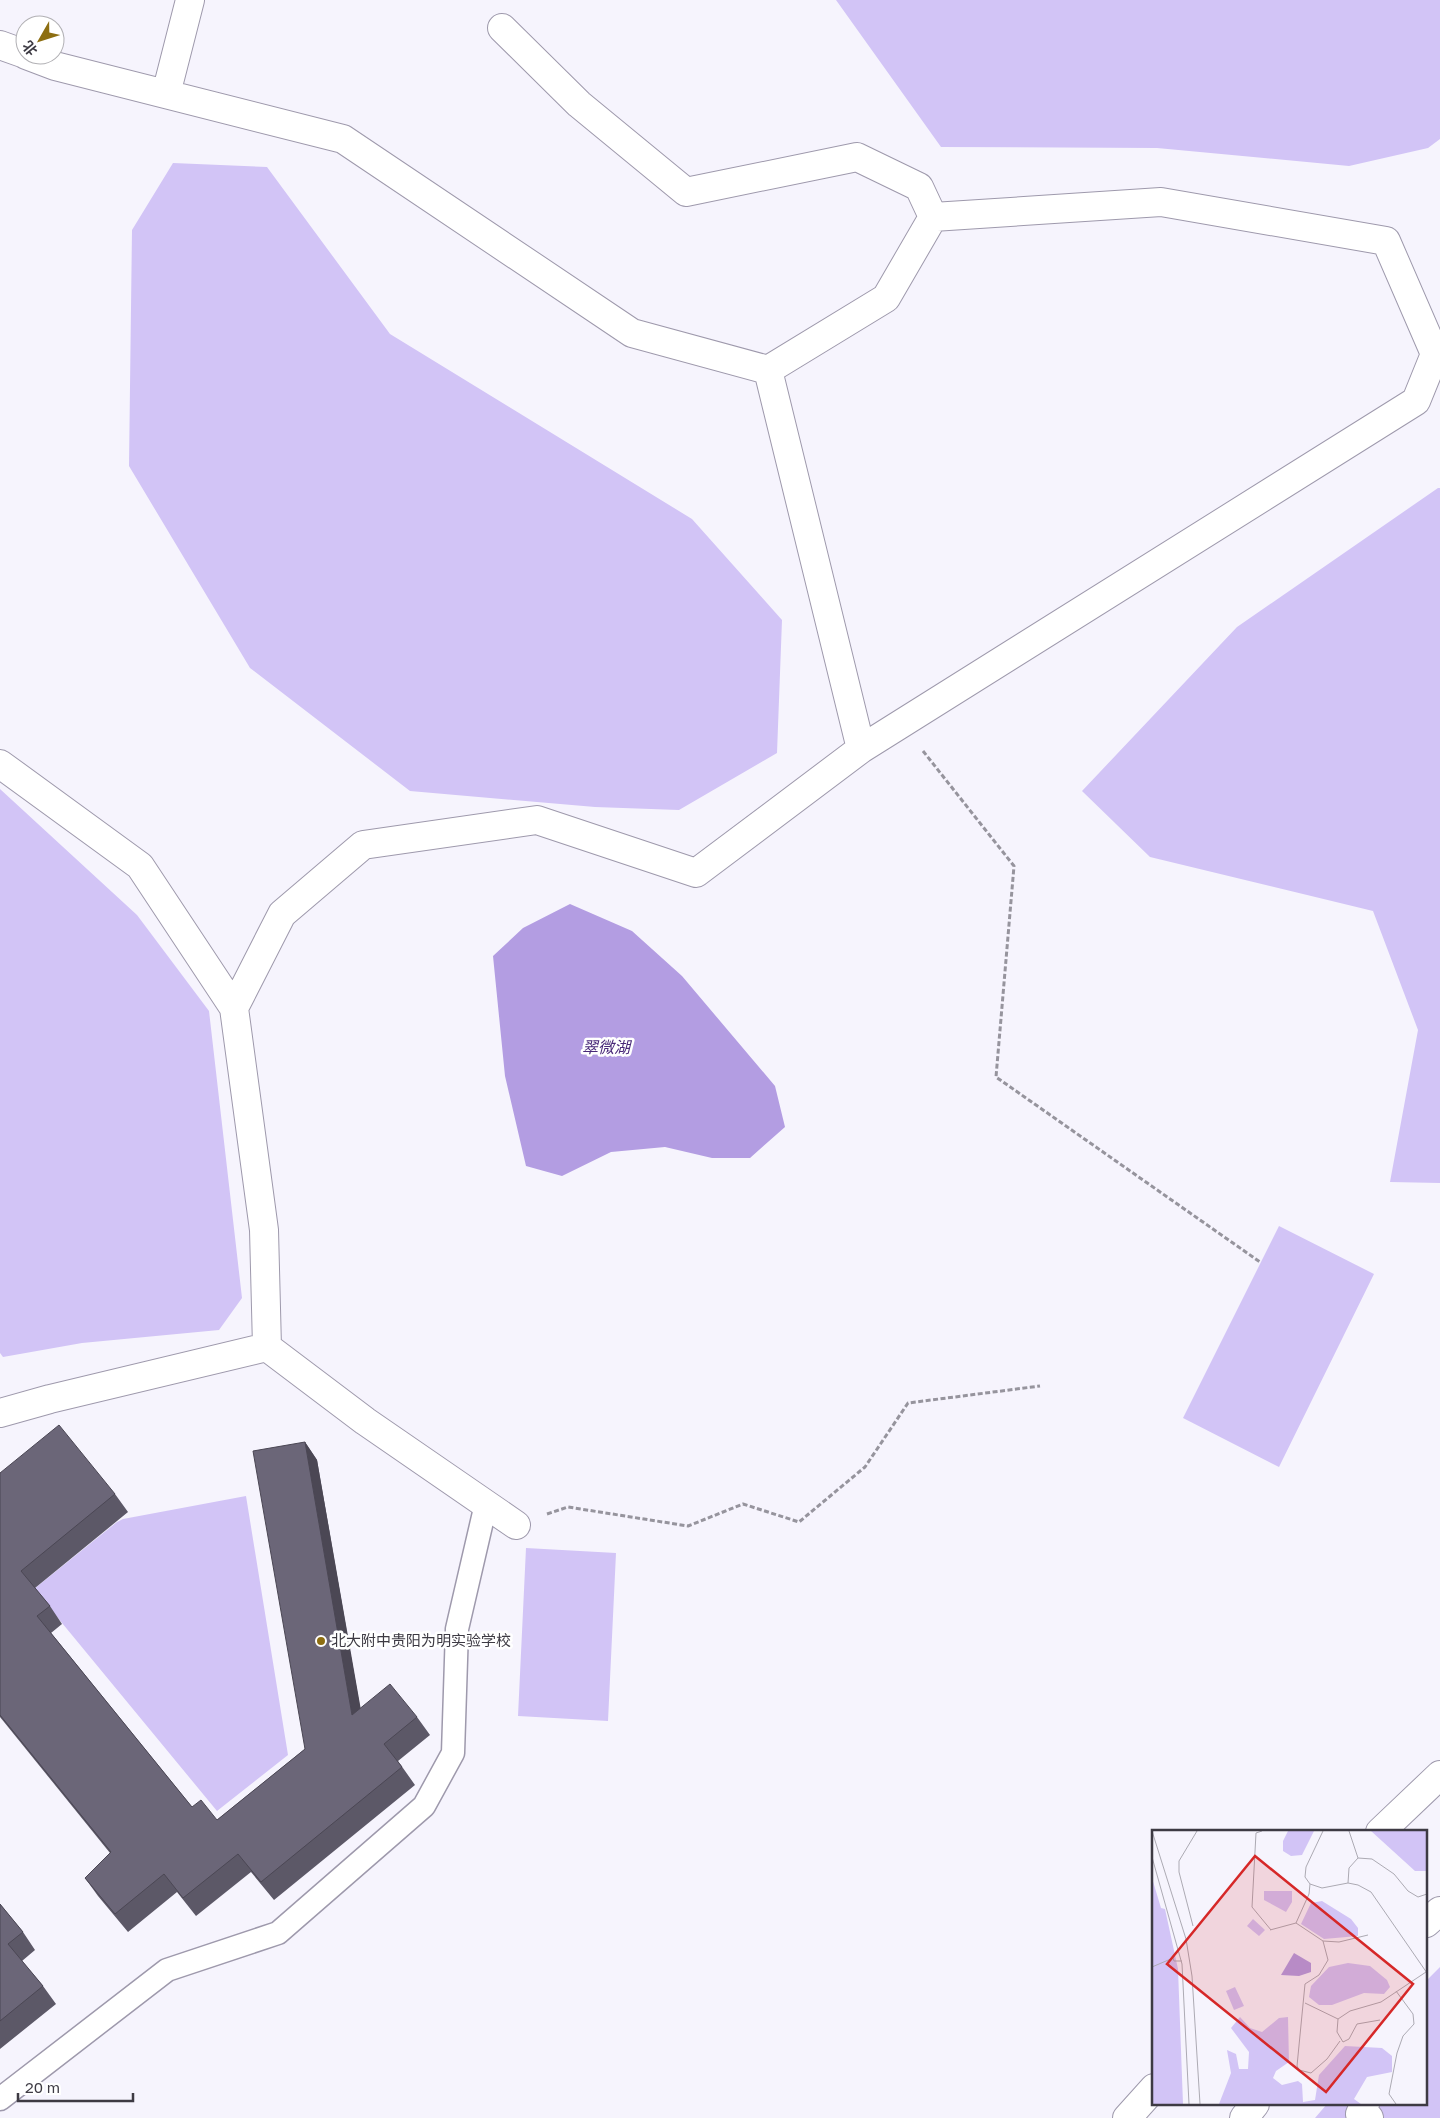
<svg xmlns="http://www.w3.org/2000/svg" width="1440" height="2118" font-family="'Golos Text','Noto Sans SC',sans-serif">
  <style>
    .green { fill: #d2c4f6 }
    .water { fill: #b39de2 }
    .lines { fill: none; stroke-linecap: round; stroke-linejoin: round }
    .service-casing { stroke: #9e99ac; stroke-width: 25 }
    .minor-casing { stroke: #9e99ac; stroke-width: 30 }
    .trunk-casing { stroke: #9e99ac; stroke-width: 30 }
    .path { stroke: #96949d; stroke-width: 3; stroke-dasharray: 5 2.5; stroke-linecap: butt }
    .service { stroke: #fff; stroke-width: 22 }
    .minor { stroke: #fff; stroke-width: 28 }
    .trunk { stroke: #fff; stroke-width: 28 }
    .wall { fill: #5c5867 }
    .shaded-wall { fill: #4b4754 }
    .building { fill: #6b6678; stroke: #4b4754 }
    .poi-dot { fill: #8d6e11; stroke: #fff; stroke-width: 2 }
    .labels { text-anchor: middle; stroke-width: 5; stroke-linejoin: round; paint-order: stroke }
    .poi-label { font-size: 15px; fill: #3d3a43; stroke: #fff; text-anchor: start }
    .water-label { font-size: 16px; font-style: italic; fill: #482878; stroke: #fff }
    .inset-road { fill: none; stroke: #acaab3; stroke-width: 1 }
    .view { fill: #d62828; fill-opacity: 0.15; stroke: #d62828; stroke-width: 2.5 }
    .inset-edge { fill: none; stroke: #3d3a43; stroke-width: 2.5 }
  </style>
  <rect width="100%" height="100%" fill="#f6f4fd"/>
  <!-- green -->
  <path class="green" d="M 836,0 L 1440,0 L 1440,139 L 1428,148 L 1349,166 L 1157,148 L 941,147 Z
    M 173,163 L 267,167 L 390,334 L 692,519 L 782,620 L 777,753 L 679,810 L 595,807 L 410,791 L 250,668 L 129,466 L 132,230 Z
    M 1438,488 L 1440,488 L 1440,1183 L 1390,1182 L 1418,1030 L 1373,911 L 1150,857 L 1082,791 L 1237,627 Z
    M 0,789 L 137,915 L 209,1011 L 242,1298 L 219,1330 L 82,1343 L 3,1357 L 0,1353 Z
    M 1279,1226 L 1374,1274 L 1279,1467 L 1183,1418 Z
    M 246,1496 L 288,1755 L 217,1811 L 34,1589 L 117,1522 L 123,1519 Z
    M 526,1548 L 616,1553 L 608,1721 L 518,1716 Z
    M 1440,1967 L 1440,2118 L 1315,2118 L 1327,2104 L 1426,2104 L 1426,1981 Z"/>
  <!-- water -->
  <path class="water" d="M 570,904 L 632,931 L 682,976 L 775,1086 L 785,1127 L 750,1158 L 712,1158 L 665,1147 L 611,1152 L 562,1176 L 526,1166 L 505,1076 L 493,956 L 523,928 Z"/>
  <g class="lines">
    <!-- service casing -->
    <g class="service-casing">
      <path id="service" d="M 0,2099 L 167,1970 L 278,1933 L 424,1806 L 453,1753 L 457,1629 L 486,1504"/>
    </g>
    <!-- minor casing -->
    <g class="minor-casing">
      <path id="minor" d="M 502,28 L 579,104 L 686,192 L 857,157 L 919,187 L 933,217 L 886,298 L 768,370
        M 0,45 L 25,54
        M 26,55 L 55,66 L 343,139 L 632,333 L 768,370 L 861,749
        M 166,94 L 190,0
        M 0,764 L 140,866 L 234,1008 L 264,1230 L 267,1347
        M 234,1008 L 282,914 L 363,845 L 537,820 L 696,873 L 861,749 L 1416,401 L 1435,354 L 1386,241 L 1161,202 L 933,217
        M 0,1413 L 50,1399 L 267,1347 L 365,1421 L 516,1525
        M 1365,2104 L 1360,2114 L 1369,2118"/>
    </g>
    <!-- trunk casing -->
    <g class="trunk-casing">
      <path id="trunk" d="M 1380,1832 L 1440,1775
        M 1426,1923 L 1440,1911
        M 1127,2118 L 1154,2088
        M 1244,2118 L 1255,2104"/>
    </g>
    <!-- path -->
    <path class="path" d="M 923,751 L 1014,866 L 996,1077 L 1260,1262
      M 547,1514 L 568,1507 L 688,1526 L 743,1504 L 799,1522 L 865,1467 L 908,1403 L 1040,1386"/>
    <!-- service -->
    <use href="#service" class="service"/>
    <!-- minor -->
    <use href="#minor" class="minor"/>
    <!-- trunk -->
    <use href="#trunk" class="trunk"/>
  </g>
  <!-- wall -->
  <path class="wall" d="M 305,1442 L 317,1460 L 360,1708 L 417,1717 L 430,1735 L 398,1761 L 415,1785 L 274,1900 L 251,1872 L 196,1916 L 177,1892 L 128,1932 L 98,1896 L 85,1878 L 110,1853 L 0,1717 L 0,1473 L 115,1494 L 128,1512 L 35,1588 L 50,1606 L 62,1624 L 51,1633 L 192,1807 L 217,1820 L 305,1749 Z
    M 0,1904 L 23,1932 L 35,1950 L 22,1961 L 43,1986 L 56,2004 L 0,2049 Z"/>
  <!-- shaded-wall -->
  <path class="shaded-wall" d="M 305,1442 L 317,1460 L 365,1733 L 352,1715 Z"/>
  <!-- building -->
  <path class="building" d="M 59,1425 L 115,1494 L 21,1571 L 50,1606 L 37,1616 L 192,1807 L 201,1800 L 217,1820 L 305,1749 L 253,1451 L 305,1442 L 352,1715 L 390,1684 L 417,1717 L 384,1744 L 402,1767 L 261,1882 L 238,1854 L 183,1898 L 164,1874 L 115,1914 L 85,1878 L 111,1852 L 0,1715 L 0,1473 Z
    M 0,1904 L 23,1932 L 8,1944 L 43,1986 L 0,2021 Z"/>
  <!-- markers -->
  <circle class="poi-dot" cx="321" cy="1641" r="5"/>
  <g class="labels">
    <!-- poi labels -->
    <g class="poi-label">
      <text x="331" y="1646">北大附中贵阳为明实验学校</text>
    </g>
    <!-- water labels -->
    <g class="water-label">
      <text x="606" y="1053">翠微湖</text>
    </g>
  </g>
  <!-- overview -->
  <g transform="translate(1152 1830)">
    <rect width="275" height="275" fill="#f6f4fd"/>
    <path d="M 136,1 L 162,1 L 150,25 L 139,26 L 131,21 L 131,11 ZM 219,1 L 275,1 L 275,41 L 263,41 ZM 0,48 L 9,78 L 13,79 L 26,139 L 31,274 L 0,274 ZM 112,61 L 140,61 L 140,72 L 134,82 L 112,70 ZM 170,71 L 199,89 L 206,98 L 206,106 L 172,109 L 149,94 L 159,73 ZM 101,89 L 113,100 L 107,106 L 95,96 ZM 196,133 L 218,136 L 235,150 L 238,157 L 232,164 L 212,163 L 180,175 L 167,175 L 157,167 L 159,156 L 177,137 ZM 83,157 L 92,176 L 82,180 L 74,161 ZM 88,187 L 98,198 L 110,202 L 127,188 L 136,187 L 137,232 L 124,241 L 121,248 L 130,255 L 146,251 L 150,254 L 151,272 L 163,270 L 167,245 L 193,216 L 230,218 L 240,226 L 240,242 L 215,247 L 202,269 L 209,274 L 67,274 L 79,243 L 75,220 L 84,224 L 87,239 L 96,239 L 97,222 L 79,198 Z" fill="#d2c4f6"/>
    <path d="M 142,123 L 159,133 L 159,142 L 147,146 L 129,145 Z" fill="#b39de2"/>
    <path class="inset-road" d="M 0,1 L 34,109 L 40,146 L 48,274M 110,1 L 104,3 L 100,77 L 119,100M 171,1 L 154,37 L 153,47 L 158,54 L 170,58 L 196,53 L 206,55 L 219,62 L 275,143M 197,1 L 206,28M 0,27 L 30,134 L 37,274M 196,53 L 197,38 L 206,28 L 220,29 L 242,44 L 256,61 L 266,67 L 275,64M 144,93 L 171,111 L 187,112 L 216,105M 41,96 L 27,42 L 27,31 L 45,1M 118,100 L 144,93 L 157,64 L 158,54M 171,111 L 176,130 L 167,145 L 153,154 L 145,236 L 147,240 L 159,243 L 175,229 L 188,211M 0,112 L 0,130M 0,137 L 21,128 L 22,131 L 30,131M 244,161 L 261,184 L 262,194 L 251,206 L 245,223 L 237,264 L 244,274M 153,173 L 186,189 L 198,181 L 229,172 L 274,142M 186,189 L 185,202 L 191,212 L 197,209 L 205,194 L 228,190"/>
    <path class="view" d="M 103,26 L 261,154 L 174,262 L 15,134 Z"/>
    <rect width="275" height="275" class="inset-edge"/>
  </g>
  <!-- north arrow -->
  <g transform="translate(40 40) rotate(231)"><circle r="24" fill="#ffffff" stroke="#b1b0b4"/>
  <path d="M0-4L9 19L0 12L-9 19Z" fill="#8d6e11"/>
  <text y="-8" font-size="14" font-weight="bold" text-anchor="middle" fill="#3d3a43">北</text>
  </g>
  <!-- scale -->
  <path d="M18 2093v8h115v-8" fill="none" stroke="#3d3a43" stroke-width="2.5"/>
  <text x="25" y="2093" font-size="15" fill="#3d3a43" stroke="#ffffff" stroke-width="4" paint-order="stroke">20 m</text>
</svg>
